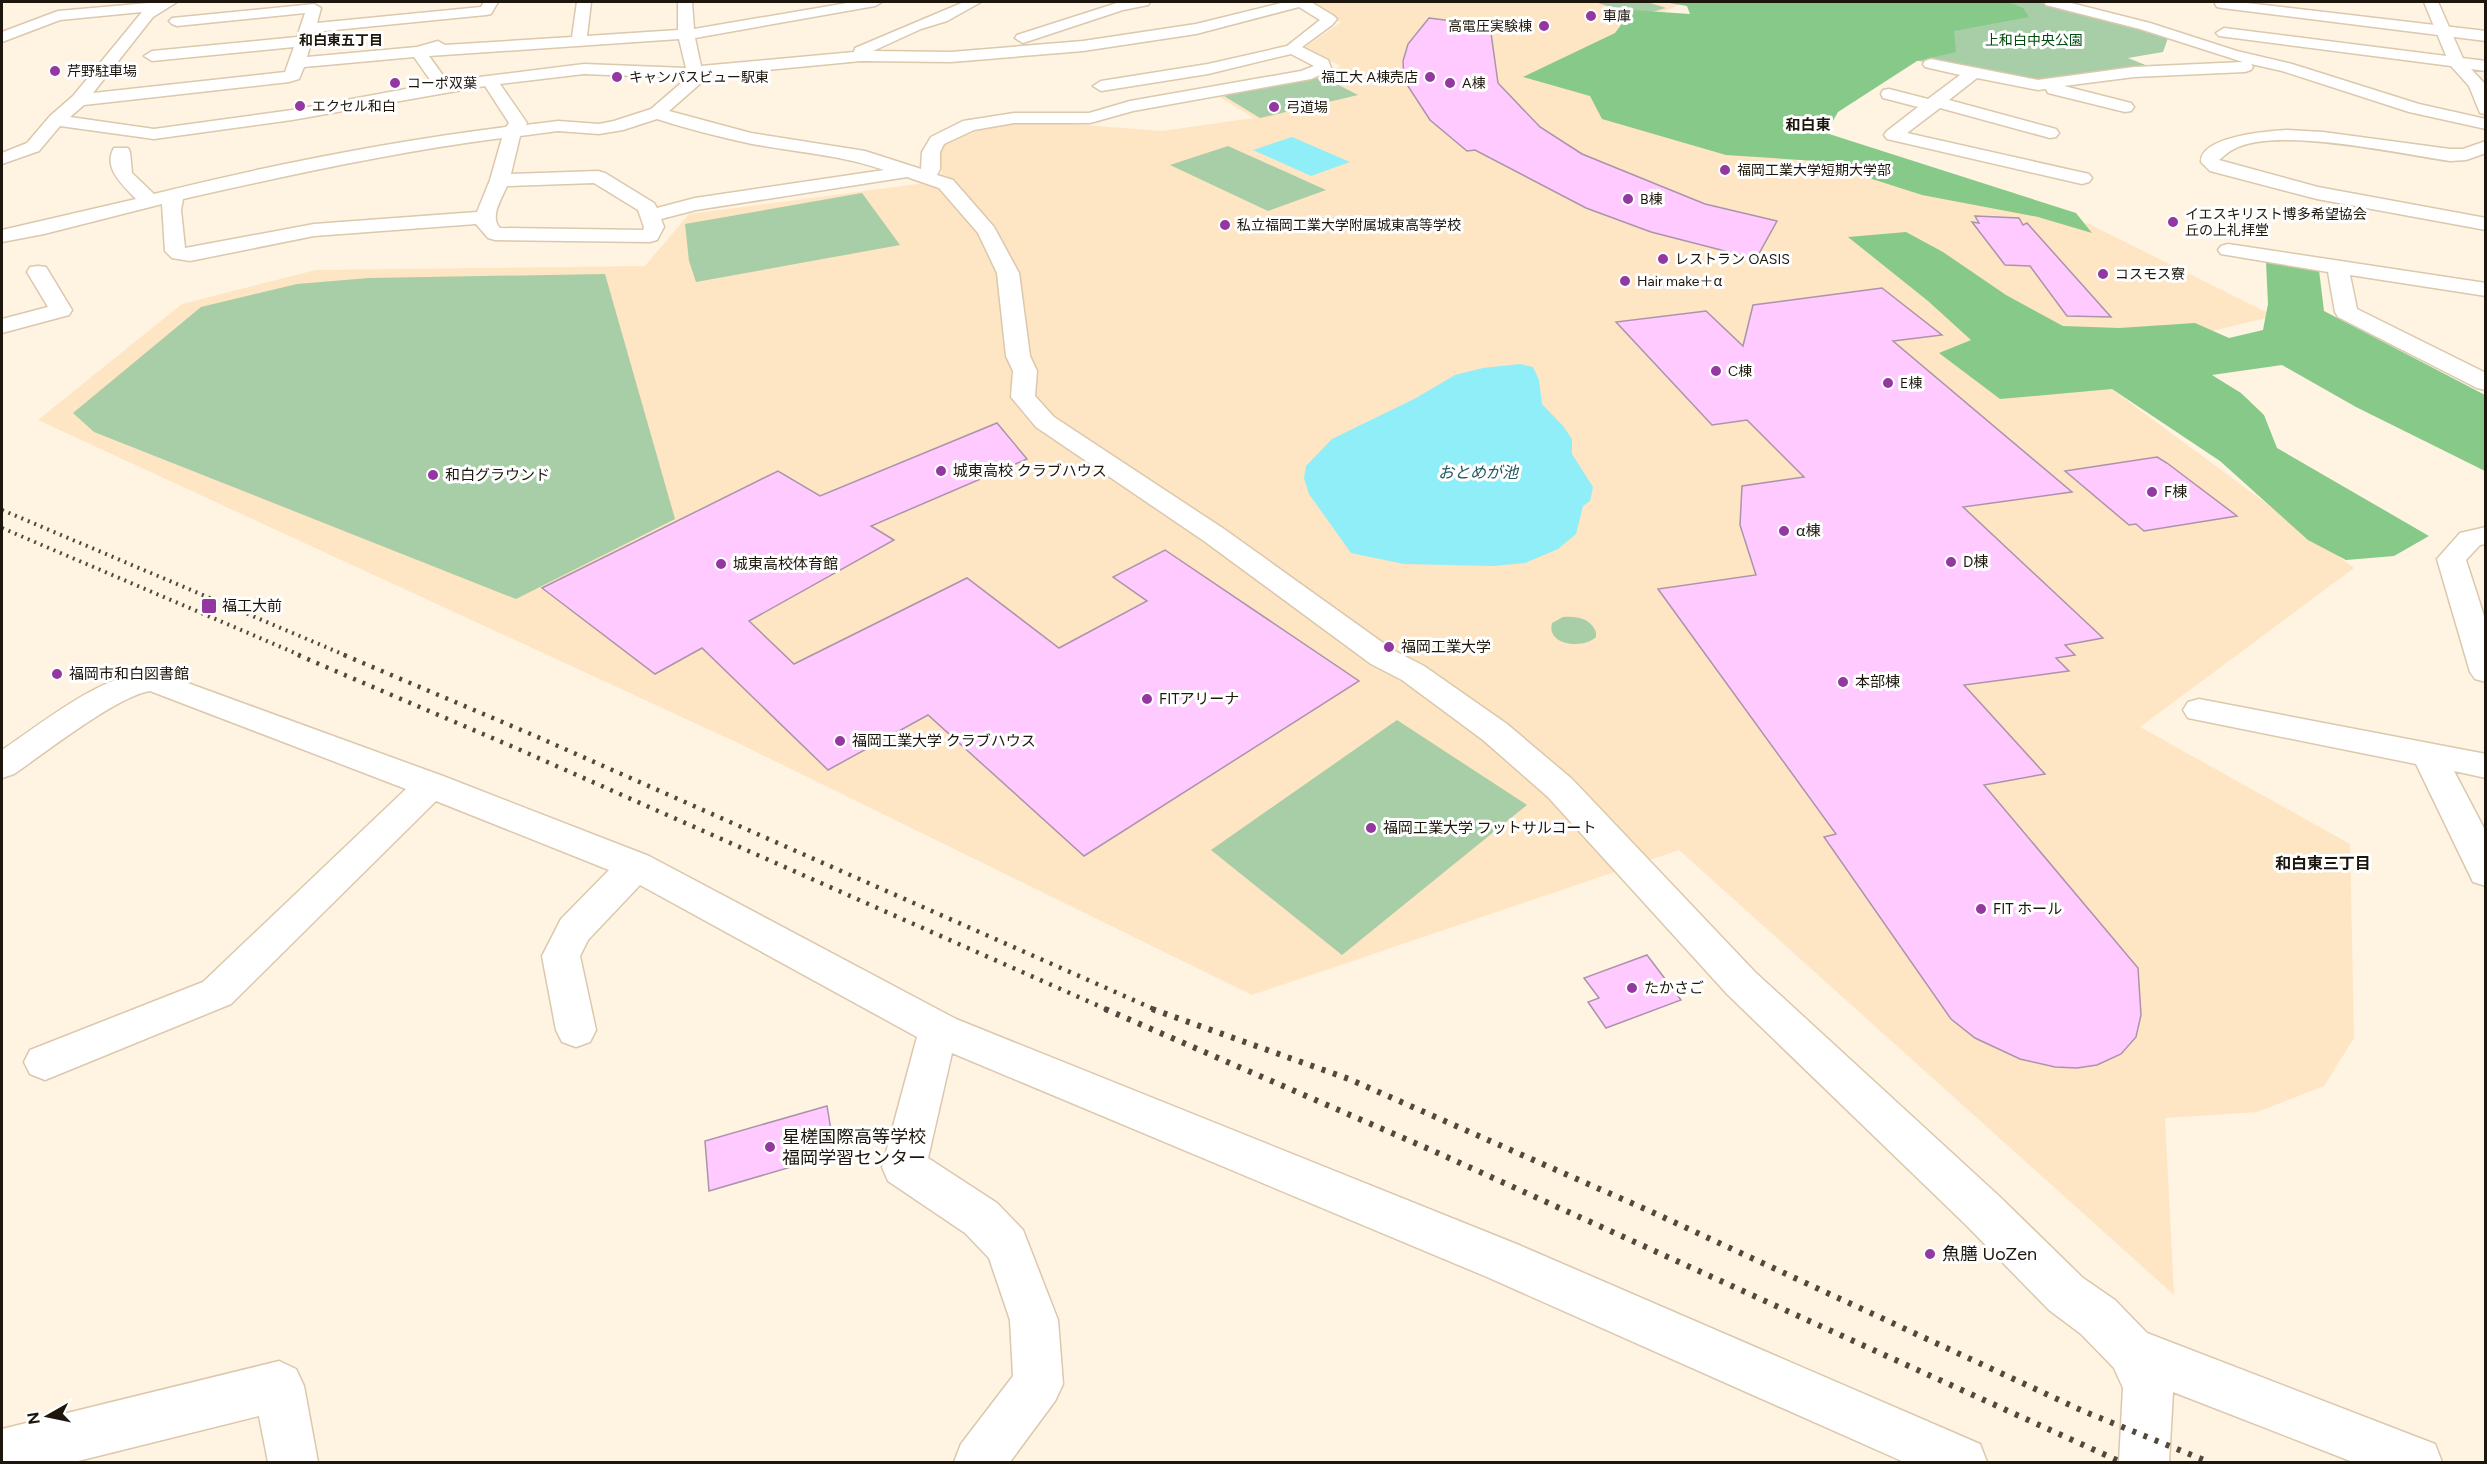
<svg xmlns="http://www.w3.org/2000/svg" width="2487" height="1464" font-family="Figtree,'Noto Sans JP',sans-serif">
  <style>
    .built { fill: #fee5c3 }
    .green { fill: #a7cea6 }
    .forest { fill: #87c988 }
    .water { fill: #90eef8 }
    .building { fill: #ffcaff; stroke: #ab94ab; stroke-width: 1.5 }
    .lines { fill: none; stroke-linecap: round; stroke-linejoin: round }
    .minor-casing { stroke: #dbc8ad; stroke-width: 3 }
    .tertiary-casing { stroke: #dbc8ad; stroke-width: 3 }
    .minor { fill: #fff; fill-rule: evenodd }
    .tertiary { fill: #fff; fill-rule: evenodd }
    .rail-far2 { stroke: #52493e; stroke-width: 4; stroke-dasharray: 2 5; stroke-linecap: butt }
    .rail-far1 { stroke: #52493e; stroke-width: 4.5; stroke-dasharray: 3 7; stroke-linecap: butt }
    .rail { stroke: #52493e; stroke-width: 6; stroke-dasharray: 4 8; stroke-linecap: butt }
    .poi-dot { fill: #9337a1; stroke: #fff; stroke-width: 2 }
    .labels { text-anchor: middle; stroke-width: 6; stroke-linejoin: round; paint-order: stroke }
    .far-poi-label { font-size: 14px; fill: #1d160c; stroke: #fff; text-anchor: start }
    .far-neighbourhood-label { font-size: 14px; font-weight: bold; fill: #1d160c; stroke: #fff }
    .far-park-label { font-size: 14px; fill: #014b0d; stroke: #fff }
    .far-quarter-label { font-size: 15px; font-weight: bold; fill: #1d160c; stroke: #fff }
    .poi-label { font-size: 15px; fill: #1d160c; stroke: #fff; text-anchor: start }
    .water-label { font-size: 16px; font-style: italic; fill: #23595f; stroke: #fff }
    .neighbourhood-label { font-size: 16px; font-weight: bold; fill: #1d160c; stroke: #fff }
    .near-poi-label { font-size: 18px; fill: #1d160c; stroke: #fff; text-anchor: start }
  </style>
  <rect width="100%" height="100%" fill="#fff3e2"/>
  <!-- built -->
  <path class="built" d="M 1311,2 L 1684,2 L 1552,67 L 1934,195 L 2089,224 L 2274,316 L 2212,331 L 2049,343 L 2354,568 L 2140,727 L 2350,844 L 2354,1038 L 2324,1086 L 2257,1112 L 2165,1118 L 2174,1295 L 1679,850 L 1252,995 L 738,743 L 38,420 L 182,304 L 316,270 L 645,266 L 689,214 L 918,184 L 942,174 L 940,143 L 1000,124 L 1058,123 L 1162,131 L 1254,118 L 1218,96 L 1322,76 L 1341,66 L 1304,48 L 1341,22 L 1312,5 Z"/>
  <!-- green -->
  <path class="green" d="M 1595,2 L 1647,2 L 1666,8 L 1638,16 Z
    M 1683,2 L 2038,2 L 2135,27 L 2168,38 L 2163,52 L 2128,58 L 2153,68 L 2043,81 L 1771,37 Z
    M 1323,77 L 1358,95 L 1260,118 L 1224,96 Z
    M 1228,146 L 1326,190 L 1268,211 L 1170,165 Z
    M 862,193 L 900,245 L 696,282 L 689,261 L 685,224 Z
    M 605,274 L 675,519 L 516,599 L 94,432 L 73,413 L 201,307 L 297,284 L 369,278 Z
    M 1563,617 C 1577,616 1590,618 1596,632 L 1596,637 C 1584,649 1546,646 1552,623 Z
    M 1397,720 L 1527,805 L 1342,955 L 1211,850 Z"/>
  <!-- forest -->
  <path class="forest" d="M 1664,2 L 2008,2 L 2023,8 L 2029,17 L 1954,31 L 1956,52 L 1917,61 L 1838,112 L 1826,133 L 2076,213 L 2092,233 L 2038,217 L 1922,195 L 1816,161 L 1726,155 L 1602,119 L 1590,96 L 1523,77 L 1615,33 L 1632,10 L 1690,14 L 1687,6 Z
    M 1906,232 L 1943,252 L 2006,295 L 2063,326 L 2119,328 L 2195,323 L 2229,338 L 2263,330 L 2268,304 L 2266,262 L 2319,270 L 2324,311 L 2485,395 L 2485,471 L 2356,407 L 2282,365 L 2212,375 L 2241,393 L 2264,415 L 2277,448 L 2429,536 L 2394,556 L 2346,560 L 2308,540 L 2220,461 L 2112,389 L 2000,399 L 1939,353 L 1971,340 L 1928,301 L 1848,237 Z"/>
  <!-- water -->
  <path class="water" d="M 1292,137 L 1350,162 L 1311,176 L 1253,150 Z
    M 1520,364 L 1533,367 L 1539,380 L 1542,404 L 1563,426 L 1572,439 L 1572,454 L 1593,487 L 1590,501 L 1583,506 L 1576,534 L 1558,549 L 1525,563 L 1493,566 L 1404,564 L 1351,553 L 1309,494 L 1304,478 L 1306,466 L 1332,439 L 1416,398 L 1455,375 L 1483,368 Z"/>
  <!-- building -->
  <path class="building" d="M 1429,18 L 1490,26 L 1498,83 L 1540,127 L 1582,154 L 1705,204 L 1777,221 L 1756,259 L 1651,232 L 1586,208 L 1475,150 L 1467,151 L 1430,120 L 1404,80 L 1403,61 L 1408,44 Z
    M 1975,216 L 2019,218 L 2023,225 L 2027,223 L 2111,317 L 2067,316 L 2030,266 L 2005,265 L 1972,222 L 1979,223 Z
    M 1882,288 L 1942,335 L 1893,341 L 2072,492 L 1963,507 L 2103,638 L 2065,645 L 2075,655 L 2056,658 L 2069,671 L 1964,685 L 2045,774 L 1984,785 L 2138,968 L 2141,1015 L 2136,1037 L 2121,1054 L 2097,1065 L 2077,1068 L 2055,1067 L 2020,1059 L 1975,1038 L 1951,1019 L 1824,837 L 1836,834 L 1658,589 L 1756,575 L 1740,525 L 1742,486 L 1804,477 L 1747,420 L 1712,425 L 1616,322 L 1706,311 L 1743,346 L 1753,305 Z
    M 997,423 L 1027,459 L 871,526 L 894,540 L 749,621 L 794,664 L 967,578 L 1059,648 L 1147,601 L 1113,577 L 1165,550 L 1359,681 L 1084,856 L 928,715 L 828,770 L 702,648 L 655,674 L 542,588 L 778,471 L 820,496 Z
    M 2157,457 L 2167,463 L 2237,516 L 2144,531 L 2136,524 L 2129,525 L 2065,471 Z
    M 1647,955 L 1681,1000 L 1606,1028 L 1588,1002 L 1599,998 L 1584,978 Z
    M 827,1106 L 835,1154 L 709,1191 L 705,1141 Z"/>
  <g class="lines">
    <!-- minor casing -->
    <g class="minor-casing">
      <path id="minor" d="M 160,2 L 177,2 L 153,17 L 93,93 L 285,72 L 294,47 L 152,61 L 144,56 L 152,51 L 297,37 L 305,13 L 177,26 L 172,24 L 169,21 L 172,18 L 314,4 L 321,8 L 317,23 L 481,7 L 484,2 L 498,2 L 491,14 L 486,15 L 314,32 L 307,57 L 417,47 L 438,41 L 445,45 L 572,37 L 577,2 L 591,2 L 587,36 L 678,30 L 678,2 L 692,2 L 694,29 L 853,2 L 882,2 L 875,6 L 695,38 L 701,66 L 854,52 L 855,48 L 964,2 L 981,2 L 947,21 L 921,29 L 873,51 L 951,52 L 1083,41 L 1196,24 L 1285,2 L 1311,2 L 1334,16 L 1337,19 L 1332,25 L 1302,47 L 1328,60 L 1331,68 L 1329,71 L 1311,79 L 1133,111 L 1090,123 L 1014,123 L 974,130 L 944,144 L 940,152 L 940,169 L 937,175 L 953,180 L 994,227 L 1019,273 L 1030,356 L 1037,371 L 1035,396 L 1054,417 L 1224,529 L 1393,650 L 1424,666 L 1507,724 L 1572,779 L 1755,972 L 1999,1196 L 2083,1278 L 2115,1300 L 2147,1333 L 2435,1444 L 2442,1462 L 2353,1462 L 2173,1392 L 2169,1462 L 2119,1462 L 2123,1388 L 2114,1368 L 2081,1334 L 2049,1310 L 1967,1226 L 1727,994 L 1548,797 L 1483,740 L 1402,680 L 1371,664 L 1204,541 L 1036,427 L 1011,397 L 1013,371 L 1006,356 L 997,273 L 978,233 L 939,188 L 907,177 L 696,210 L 661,219 L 664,227 L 657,240 L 650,242 L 495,240 L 488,238 L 476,224 L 314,236 L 190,261 L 172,258 L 165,251 L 162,204 L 44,234 L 2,242 L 2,230 L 136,199 C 124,186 102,168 114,148 L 128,148 L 130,152 L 132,173 L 154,194 C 270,165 387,142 506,127 L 509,123 L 485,86 L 292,120 L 154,139 L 60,126 L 39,151 L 2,164 L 2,153 L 27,143 L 50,116 L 73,96 L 142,12 L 60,20 L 2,42 L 2,32 L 58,11 ZM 1299,7 L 1320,20 L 1287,46 L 1208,64 L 1101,81 L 1093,86 L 1101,91 L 1208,74 L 1291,54 L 1314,66 L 1301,71 L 1130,101 L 1089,113 L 1014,113 L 963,121 L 931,137 L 922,152 L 921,169 L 865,151 L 751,133 L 669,111 L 702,82 L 704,76 L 861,61 L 951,62 L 1083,51 L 1196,34 ZM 679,39 L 686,68 L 584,64 L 447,81 L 429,56 ZM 414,57 L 433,84 L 292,110 L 154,129 L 70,117 L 84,105 L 289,82 L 299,79 L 304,67 ZM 584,74 L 683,78 L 687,78 L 651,109 L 614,121 L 599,124 L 558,121 L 526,125 L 527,123 L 500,84 ZM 657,119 C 688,129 720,137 752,144 C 796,152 841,155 884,170 L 695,198 L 657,208 L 654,203 L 605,173 L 598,171 L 511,174 L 520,136 L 558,131 L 599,134 L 623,130 ZM 502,138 L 490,180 L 477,212 L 314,224 L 185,248 L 181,210 L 183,199 C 289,175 394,152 502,138 ZM 594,183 L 638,210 L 644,227 L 643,230 L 500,228 C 489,217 502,198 507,186 Z
        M 1120,2 L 1150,2 L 1148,5 L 1123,10 L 1029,41 L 1023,43 L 1015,38 L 1017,35 Z
        M 2044,2 L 2067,2 L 2150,23 L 2237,51 L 2292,64 L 2419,104 L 2486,119 L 2486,129 L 2409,112 L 2282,71 L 2251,64 L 2253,67 L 2251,70 L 2245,72 L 2134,77 L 2064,86 L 2131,103 L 2134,107 L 2131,111 L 2125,112 L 2048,93 L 2046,89 L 2038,90 L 1977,78 L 1949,100 L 2056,129 L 2059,133 L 2056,137 L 2050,138 L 1940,108 L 1907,133 L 2089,174 L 2092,178 L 2089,182 L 2082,184 L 1887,139 L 1884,135 L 1887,131 L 1918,107 L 1883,98 L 1881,94 L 1883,90 L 1889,89 L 1928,99 L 1960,75 L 1925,67 L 1923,64 L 1925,61 L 1931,59 L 2038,80 L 2134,67 L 2243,62 L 2140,29 L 2046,5 Z
        M 2216,2 L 2238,2 L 2486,31 L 2486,41 L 2222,8 L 2217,7 L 2215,4 Z
        M 2224,28 L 2486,61 L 2486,71 L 2471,69 L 2486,85 L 2486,114 L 2480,113 L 2469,86 L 2451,66 L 2219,36 L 2216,33 Z
        M 2287,130 L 2323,132 L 2450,149 L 2463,149 L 2486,141 L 2486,153 L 2466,160 L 2450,161 C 2400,154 2277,126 2234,149 C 2229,151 2224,156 2219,160 L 2318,187 L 2486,218 L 2486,230 L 2317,199 L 2210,171 L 2201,162 C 2200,136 2269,131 2287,130 Z
        M 2228,244 L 2486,283 L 2486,296 L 2350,275 L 2357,309 L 2486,373 L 2486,390 L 2477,388 L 2338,317 L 2335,312 L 2328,272 L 2221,254 L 2218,250 L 2221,246 Z
        M 38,266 L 46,267 L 72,310 L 69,315 L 2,333 L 2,319 L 48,307 L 27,272 L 30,267 Z
        M 2486,527 L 2486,544 L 2480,545 L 2466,560 L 2486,622 L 2486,682 L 2475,679 L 2470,672 L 2437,559 L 2460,533 Z
        M 152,670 L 443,776 L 649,856 L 956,1019 L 1519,1245 L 1980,1444 L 1987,1462 L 1904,1462 L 1487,1277 L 952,1053 L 928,1158 L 997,1203 L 1023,1230 L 1058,1320 L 1063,1384 L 1055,1401 L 1010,1462 L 954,1462 L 961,1444 L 1013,1376 L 1010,1320 L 989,1258 L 965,1233 L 888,1181 L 882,1167 L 917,1037 L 640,885 L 588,940 L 580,956 L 596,1030 L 590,1042 L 576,1047 L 562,1042 L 556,1030 L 542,956 L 561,919 L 609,870 L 436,801 L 231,1004 L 45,1080 L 30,1074 L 24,1062 L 30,1050 L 203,982 L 406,789 L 150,691 C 117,696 45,753 14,774 L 2,778 L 2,750 C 48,719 96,678 152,670 Z
        M 2199,699 L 2486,754 L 2486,778 L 2454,771 L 2486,832 L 2486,886 L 2473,882 L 2416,764 L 2188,718 L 2183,710 L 2188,702 Z
        M 279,1361 L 296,1369 L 304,1386 L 318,1462 L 268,1462 L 259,1416 L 74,1462 L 2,1462 L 2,1429 Z"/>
    </g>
    <!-- tertiary casing -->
    <g class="tertiary-casing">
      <path id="tertiary" d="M 2424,2 L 2438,2 L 2465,63 L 2463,66 L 2457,68 L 2449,63 Z"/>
    </g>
    <!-- minor -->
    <use href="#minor" class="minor"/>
    <!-- tertiary -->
    <use href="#tertiary" class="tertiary"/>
    <!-- rail-far2 -->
    <path class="rail-far2" d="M 2,510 L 347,656
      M 2,528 L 302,656"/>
    <!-- rail-far1 -->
    <path class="rail-far1" d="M 298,655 L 518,749 L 1108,1010
      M 344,655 L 533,735 L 1156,1010"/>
    <!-- rail -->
    <path class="rail" d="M 1105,1009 L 1438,1153 L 2121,1462
      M 1152,1009 L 1349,1079 L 1652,1212 L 2083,1411 L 2209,1462"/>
  </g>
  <!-- markers -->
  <g class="poi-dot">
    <circle cx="1591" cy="16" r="6"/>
    <circle cx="1544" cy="26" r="6"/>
    <circle cx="55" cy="71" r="6"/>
    <circle cx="617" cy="77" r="6"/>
    <circle cx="1430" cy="77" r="6"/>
    <circle cx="395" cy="83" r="6"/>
    <circle cx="1450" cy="83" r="6"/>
    <circle cx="300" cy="106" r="6"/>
    <circle cx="1274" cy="107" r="6"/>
    <circle cx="1725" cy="170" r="6"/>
    <circle cx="1628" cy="199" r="6"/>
    <circle cx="2173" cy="222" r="6"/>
    <circle cx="1225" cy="225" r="6"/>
    <circle cx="1663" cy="259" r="6"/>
    <circle cx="2103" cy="274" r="6"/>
    <circle cx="1625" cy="281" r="6"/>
    <circle cx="1716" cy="371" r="6"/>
    <circle cx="1888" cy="383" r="6"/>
    <circle cx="941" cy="471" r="6"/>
    <circle cx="433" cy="475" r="6"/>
    <circle cx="2152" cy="492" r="6"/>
    <circle cx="1784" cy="531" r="6"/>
    <circle cx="1951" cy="562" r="6"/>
    <circle cx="721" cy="564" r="6"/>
    <rect x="201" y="598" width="16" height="16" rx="3"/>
    <circle cx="1389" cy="647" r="6"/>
    <circle cx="57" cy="674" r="6"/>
    <circle cx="1843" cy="682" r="6"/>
    <circle cx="1147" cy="699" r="6"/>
    <circle cx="840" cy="741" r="6"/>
    <circle cx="1371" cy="828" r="6"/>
    <circle cx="1981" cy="909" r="6"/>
    <circle cx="1632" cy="988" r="6"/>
    <circle cx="770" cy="1147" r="6"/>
    <circle cx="1930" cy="1254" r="6"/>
  </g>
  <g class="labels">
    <!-- far-poi labels -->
    <g class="far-poi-label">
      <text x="1603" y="21">車庫</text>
      <text x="1532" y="31" text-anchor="end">高電圧実験棟</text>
      <text x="67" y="76">芹野駐車場</text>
      <text x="629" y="82">キャンパスビュー駅東</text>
      <text x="1418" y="82" text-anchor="end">福工大 A棟売店</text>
      <text x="407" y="88">コーポ双葉</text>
      <text x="1462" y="88">A棟</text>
      <text x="312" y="111">エクセル和白</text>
      <text x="1286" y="112">弓道場</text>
      <text x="1737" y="175">福岡工業大学短期大学部</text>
      <text x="1640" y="204">B棟</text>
      <text x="2185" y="219">イエスキリスト博多希望協会<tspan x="2185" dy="16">丘の上礼拝堂</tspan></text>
      <text x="1237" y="230">私立福岡工業大学附属城東高等学校</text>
      <text x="1675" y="264">レストラン OASIS</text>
      <text x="2115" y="279">コスモス寮</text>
      <text x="1637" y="286">Hair make＋α</text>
      <text x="1728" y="376">C棟</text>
      <text x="1900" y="388">E棟</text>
    </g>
    <!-- far-neighbourhood labels -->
    <g class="far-neighbourhood-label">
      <text x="341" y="45">和白東五丁目</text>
    </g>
    <!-- far-park labels -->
    <g class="far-park-label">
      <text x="2034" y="45">上和白中央公園</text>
    </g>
    <!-- far-quarter labels -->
    <g class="far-quarter-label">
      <text x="1808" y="130">和白東</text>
    </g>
    <!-- poi labels -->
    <g class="poi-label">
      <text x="953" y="476">城東高校 クラブハウス</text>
      <text x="445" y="480">和白グラウンド</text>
      <text x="2164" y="497">F棟</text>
      <text x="1796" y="536">α棟</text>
      <text x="1963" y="567">D棟</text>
      <text x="733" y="569">城東高校体育館</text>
      <text x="222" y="611">福工大前</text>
      <text x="1401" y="652">福岡工業大学</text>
      <text x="69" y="679">福岡市和白図書館</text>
      <text x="1855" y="687">本部棟</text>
      <text x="1159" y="704">FITアリーナ</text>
      <text x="852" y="746">福岡工業大学 クラブハウス</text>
      <text x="1383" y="833">福岡工業大学 フットサルコート</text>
      <text x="1993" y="914">FIT ホール</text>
      <text x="1644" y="993">たかさご</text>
    </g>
    <!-- water labels -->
    <g class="water-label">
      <text x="1478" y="478">おとめが池</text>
    </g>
    <!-- neighbourhood labels -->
    <g class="neighbourhood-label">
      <text x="2323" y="869">和白東三丁目</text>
    </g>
    <!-- near-poi labels -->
    <g class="near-poi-label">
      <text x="782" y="1143">星槎国際高等学校<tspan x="782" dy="21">福岡学習センター</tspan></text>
      <text x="1942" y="1260">魚膳 UoZen</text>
    </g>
  </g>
  <!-- border -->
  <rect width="2487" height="1464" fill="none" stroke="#1d160c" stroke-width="6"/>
  <!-- north arrow -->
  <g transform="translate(48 1416) rotate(261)" stroke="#ffffff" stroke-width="4.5" paint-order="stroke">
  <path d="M0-4.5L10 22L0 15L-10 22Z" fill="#1d160c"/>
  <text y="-9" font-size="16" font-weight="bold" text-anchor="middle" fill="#1d160c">N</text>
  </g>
</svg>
